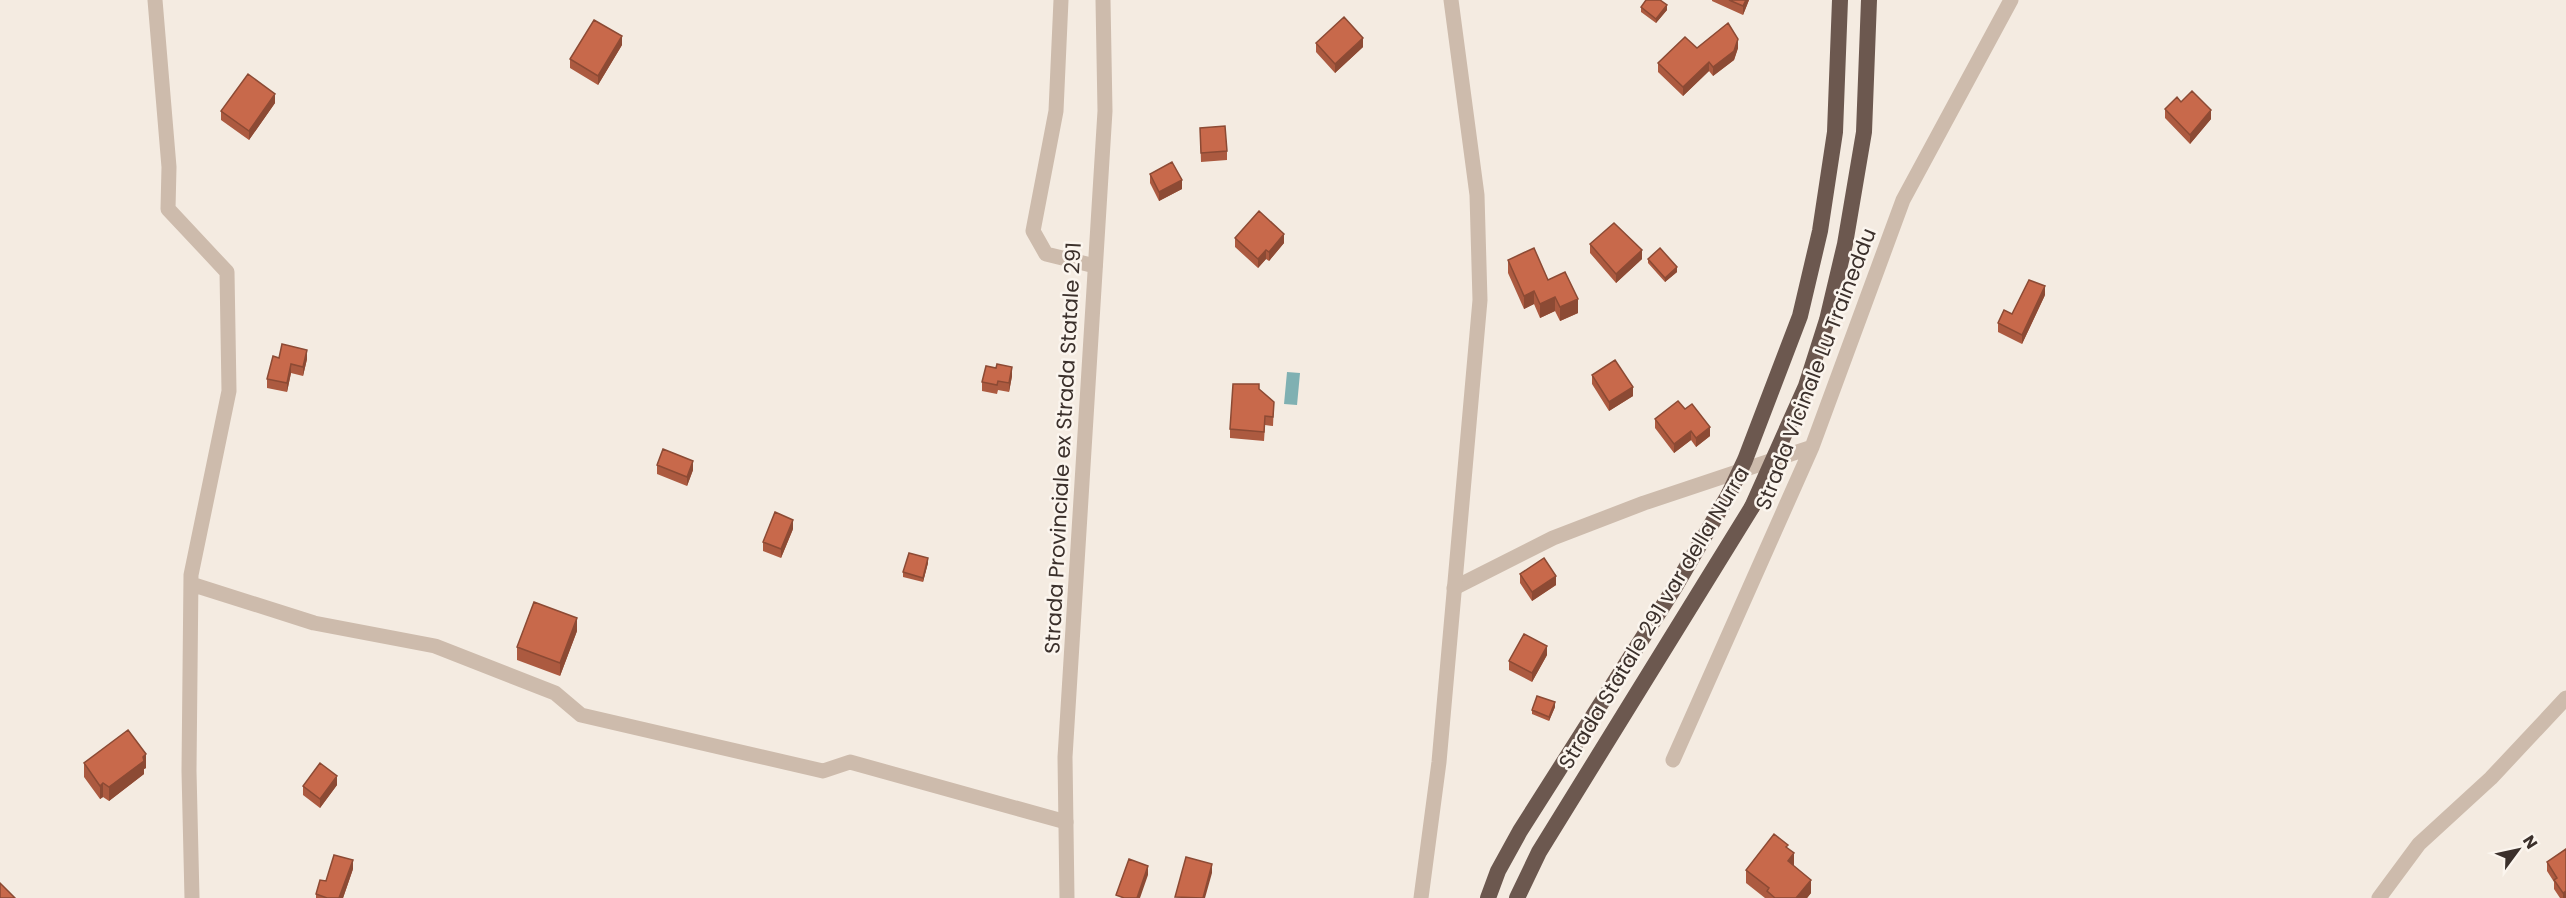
<svg xmlns="http://www.w3.org/2000/svg" width="2566" height="898" font-family="Poppins,sans-serif">
  <style>
    .water { fill: #7fb0b2 }
    .lines { fill: none; stroke-linecap: round; stroke-linejoin: round }
    .minor { stroke: #cdbbac; stroke-width: 15 }
    .tertiary { stroke: #cdbbac; stroke-width: 15 }
    .trunk { stroke: #6c584f; stroke-width: 16 }
    .trunk-bridge { stroke: #6c584f; stroke-width: 16 }
    .wall { fill: #ac5a40 }
    .shaded-wall { fill: #8c4a34 }
    .building { fill: #c8694b; stroke: #8c4a34; stroke-width: 1.5 }
    .labels { text-anchor: middle; stroke-width: 5; stroke-linejoin: round; paint-order: stroke }
    .street-label { font-size: 21px; fill: #3b302b; stroke: #fbf5ee }
  </style>
  <rect width="100%" height="100%" fill="#f4ebe1"/>
  <!-- water -->
  <path class="water" d="M 1287,372 L 1300,373 L 1297,405 L 1284,404 Z"/>
  <g class="lines">
    <!-- minor -->
    <path class="minor" d="M 155,0 L 169,167 L 168,209 L 227,272 L 229,391 L 191,575 L 189,771 L 192,898
      M 1061,0 L 1056,111 L 1033,231 L 1046,254 L 1095,266
      M 191,584 L 314,623 L 435,646 L 555,693 L 581,715 L 823,771 L 850,762 L 1066,822
      M 1454,588 L 1553,538 L 1644,503 L 1812,447
      M 1673,760 L 1812,447 L 1903,200 L 2011,0
      M 2379,898 L 2419,844 L 2491,778 L 2566,698"/>
    <!-- tertiary -->
    <path class="tertiary" d="M 1067,898 L 1065,757 L 1105,111 L 1103,0
      M 1421,898 L 1439,762 L 1480,300 L 1477,195 L 1451,0"/>
    <!-- trunk -->
    <path class="trunk" d="M 1488,898 L 1498,871 L 1520,831 L 1675,587 L 1729,494
      M 1517,898 L 1539,852 L 1752,507"/>
    <!-- trunk-bridge -->
    <path class="trunk-bridge" d="M 1729,494 L 1745,460 L 1800,316 L 1820,231 L 1835,132 L 1840,0
      M 1752,507 L 1806,386 L 1827,320 L 1845,244 L 1864,132 L 1869,0"/>
  </g>
  <!-- wall -->
  <path class="wall" d="M 1712,0 L 1749,0 L 1743,15 L 1712,1 Z
    M 1641,7 L 1667,10 L 1656,23 L 1641,12 Z
    M 1316,43 L 1363,47 L 1335,73 L 1316,52 Z
    M 622,45 L 598,85 L 570,68 L 570,59 Z
    M 1697,48 L 1738,48 L 1734,60 L 1713,76 L 1709,71 L 1683,96 L 1658,72 L 1658,63 Z
    M 2181,102 L 2211,119 L 2190,144 L 2165,118 L 2165,109 Z
    M 275,103 L 249,140 L 221,120 L 221,111 Z
    M 1200,128 L 1227,151 L 1227,160 L 1201,162 Z
    M 1150,174 L 1182,189 L 1159,201 L 1150,183 Z
    M 1235,238 L 1284,243 L 1269,261 L 1266,259 L 1258,268 L 1235,247 Z
    M 1590,244 L 1642,259 L 1616,283 L 1590,253 Z
    M 1648,259 L 1677,272 L 1665,282 L 1648,263 Z
    M 1508,260 L 1548,280 L 1578,313 L 1560,321 L 1555,311 L 1540,318 L 1534,304 L 1524,309 L 1508,273 Z
    M 2045,295 L 2022,344 L 1998,332 L 1998,323 L 2012,314 Z
    M 279,358 L 307,359 L 303,376 L 291,373 L 287,392 L 267,388 L 267,379 Z
    M 1592,375 L 1633,396 L 1609,411 L 1592,384 Z
    M 1012,376 L 1009,392 L 998,390 L 997,394 L 982,391 L 982,382 Z
    M 1259,389 L 1274,402 L 1273,426 L 1265,425 L 1264,441 L 1230,438 L 1230,429 Z
    M 1685,409 L 1710,436 L 1696,447 L 1691,440 L 1674,453 L 1655,428 L 1655,419 Z
    M 657,465 L 693,470 L 687,486 L 657,474 Z
    M 793,529 L 781,558 L 763,551 L 763,542 Z
    M 928,563 L 923,582 L 903,577 L 903,572 Z
    M 1520,574 L 1556,585 L 1532,601 L 1520,583 Z
    M 577,631 L 560,676 L 517,660 L 517,647 Z
    M 1547,655 L 1532,682 L 1509,670 L 1509,661 Z
    M 1555,707 L 1549,721 L 1532,714 L 1532,710 Z
    M 84,763 L 146,768 L 144,769 L 144,774 L 109,801 L 103,797 L 100,799 L 84,777 Z
    M 337,785 L 320,808 L 303,795 L 303,786 Z
    M 1788,848 L 1794,866 L 1811,893 L 1807,898 L 1765,898 L 1746,883 L 1746,870 Z
    M 2566,849 L 2566,898 L 2560,898 L 2554,889 L 2554,882 L 2547,871 L 2547,862 Z
    M 353,869 L 343,898 L 316,898 L 316,894 L 326,881 Z"/>
  <!-- shaded-wall -->
  <path class="shaded-wall" d="M 1746,0 L 1749,0 L 1743,15 L 1743,6 Z
    M 1667,5 L 1667,10 L 1656,23 L 1656,19 Z
    M 622,36 L 622,45 L 598,85 L 598,76 Z
    M 1363,38 L 1363,47 L 1335,73 L 1335,64 Z
    M 1738,39 L 1738,48 L 1734,60 L 1713,76 L 1713,67 Z
    M 1709,62 L 1709,71 L 1683,96 L 1683,87 Z
    M 275,94 L 275,103 L 249,140 L 249,131 Z
    M 2211,110 L 2211,119 L 2190,144 L 2190,135 Z
    M 1182,180 L 1182,189 L 1159,201 L 1159,192 Z
    M 1284,234 L 1284,243 L 1269,261 L 1269,252 Z
    M 1266,250 L 1266,259 L 1258,268 L 1258,259 Z
    M 1642,250 L 1642,259 L 1616,283 L 1616,274 Z
    M 1677,267 L 1677,272 L 1665,282 L 1665,278 Z
    M 2045,286 L 2045,295 L 2022,344 L 2022,335 Z
    M 1534,291 L 1534,304 L 1524,309 L 1524,296 Z
    M 1555,297 L 1555,311 L 1540,318 L 1540,304 Z
    M 1578,299 L 1578,313 L 1560,321 L 1560,307 Z
    M 307,350 L 307,359 L 303,376 L 303,367 Z
    M 291,364 L 291,373 L 287,392 L 287,383 Z
    M 1012,367 L 1012,376 L 1009,392 L 1009,383 Z
    M 1633,387 L 1633,396 L 1609,411 L 1609,402 Z
    M 1710,427 L 1710,436 L 1696,447 L 1696,438 Z
    M 1691,431 L 1691,440 L 1674,453 L 1674,444 Z
    M 693,461 L 693,470 L 687,486 L 687,477 Z
    M 793,520 L 793,529 L 781,558 L 781,549 Z
    M 928,558 L 928,563 L 923,582 L 923,578 Z
    M 1556,576 L 1556,585 L 1532,601 L 1532,592 Z
    M 577,618 L 577,631 L 560,676 L 560,663 Z
    M 1547,646 L 1547,655 L 1532,682 L 1532,673 Z
    M 1555,702 L 1555,707 L 1549,721 L 1549,717 Z
    M 146,754 L 146,768 L 144,769 L 144,774 L 109,801 L 109,787 Z
    M 337,776 L 337,785 L 320,808 L 320,799 Z
    M 103,783 L 103,797 L 100,799 L 100,786 Z
    M 1794,853 L 1794,867 L 1788,861 Z
    M 353,860 L 353,869 L 343,898 L 339,898 Z
    M 1212,864 L 1212,873 L 1205,898 L 1203,898 Z
    M 1148,866 L 1148,875 L 1140,898 L 1137,898 Z
    M 1811,880 L 1811,893 L 1807,898 L 1796,898 Z
    M 2566,891 L 2566,898 L 2563,898 L 2563,893 Z"/>
  <!-- building -->
  <path class="building" d="M 1646,0 L 1660,0 L 1667,5 L 1656,19 L 1641,7 Z
    M 1729,0 L 1746,0 L 1743,6 Z
    M 1344,17 L 1363,38 L 1335,64 L 1316,43 Z
    M 594,20 L 622,36 L 598,76 L 570,59 Z
    M 1728,23 L 1738,39 L 1734,51 L 1713,67 L 1709,62 L 1683,87 L 1658,63 L 1685,37 L 1697,48 Z
    M 248,74 L 275,94 L 249,131 L 221,111 Z
    M 2192,91 L 2211,110 L 2190,135 L 2165,109 L 2177,97 L 2181,102 Z
    M 1225,126 L 1227,151 L 1201,153 L 1200,128 Z
    M 1172,162 L 1182,180 L 1159,192 L 1150,174 Z
    M 1259,211 L 1284,234 L 1269,252 L 1266,250 L 1258,259 L 1235,238 Z
    M 1614,223 L 1642,250 L 1616,274 L 1590,244 Z
    M 1534,248 L 1548,280 L 1565,272 L 1578,299 L 1560,307 L 1555,297 L 1540,304 L 1534,291 L 1524,296 L 1508,260 Z
    M 1660,248 L 1677,267 L 1665,278 L 1648,259 Z
    M 2029,280 L 2045,286 L 2022,335 L 1998,323 L 2004,310 L 2012,314 Z
    M 282,344 L 307,350 L 303,367 L 291,364 L 287,383 L 267,379 L 273,356 L 279,358 Z
    M 1615,360 L 1633,387 L 1609,402 L 1592,375 Z
    M 997,364 L 1012,367 L 1009,383 L 998,381 L 997,385 L 982,382 L 986,366 L 996,368 Z
    M 1233,384 L 1259,384 L 1259,389 L 1274,402 L 1273,417 L 1265,416 L 1264,432 L 1230,429 Z
    M 1678,401 L 1685,409 L 1692,404 L 1710,427 L 1696,438 L 1691,431 L 1674,444 L 1655,419 Z
    M 663,449 L 693,461 L 687,477 L 657,465 Z
    M 775,512 L 793,520 L 781,549 L 763,542 Z
    M 909,553 L 928,558 L 923,578 L 903,572 Z
    M 1544,558 L 1556,576 L 1532,592 L 1520,574 Z
    M 534,602 L 577,618 L 560,663 L 517,647 Z
    M 1524,634 L 1547,646 L 1532,673 L 1509,661 Z
    M 1537,696 L 1555,702 L 1549,717 L 1532,710 Z
    M 128,730 L 146,754 L 143,757 L 144,761 L 109,787 L 103,783 L 100,786 L 84,763 Z
    M 320,763 L 337,776 L 320,799 L 303,786 Z
    M 1774,834 L 1788,845 L 1786,847 L 1794,853 L 1788,861 L 1811,880 L 1796,898 L 1775,898 L 1767,891 L 1769,888 L 1746,870 Z
    M 2566,849 L 2566,891 L 2563,893 L 2554,880 L 2557,878 L 2547,862 Z
    M 334,855 L 353,860 L 339,898 L 327,898 L 316,894 L 320,880 L 326,881 Z
    M 1186,857 L 1212,864 L 1203,898 L 1175,897 Z
    M 1129,859 L 1148,866 L 1137,898 L 1124,898 L 1116,895 Z
    M 0,883 L 15,898 L 0,898 Z"/>
  <g class="labels">
    <!-- street labels -->
    <g class="street-label">
      <text transform="translate(1816 369) rotate(-69)" y="7">Strada Vicinale Lu Traineddu</text>
      <text transform="translate(1063 448) rotate(-87)" y="7">Strada Provinciale ex Strada Statale 291</text>
      <text transform="translate(1654 618) rotate(-59)" y="7">Strada Statale 291 var della Nurra</text>
    </g>
  </g>
  <!-- north arrow -->
  <g transform="translate(2518 850) rotate(57)" stroke="#fbf5ee" stroke-width="4.5" paint-order="stroke">
  <path d="M0-4.5L10 22L0 15L-10 22Z" fill="#3b302b"/>
  <text y="-9" font-size="16" font-weight="bold" text-anchor="middle" fill="#3b302b">N</text>
  </g>
</svg>
